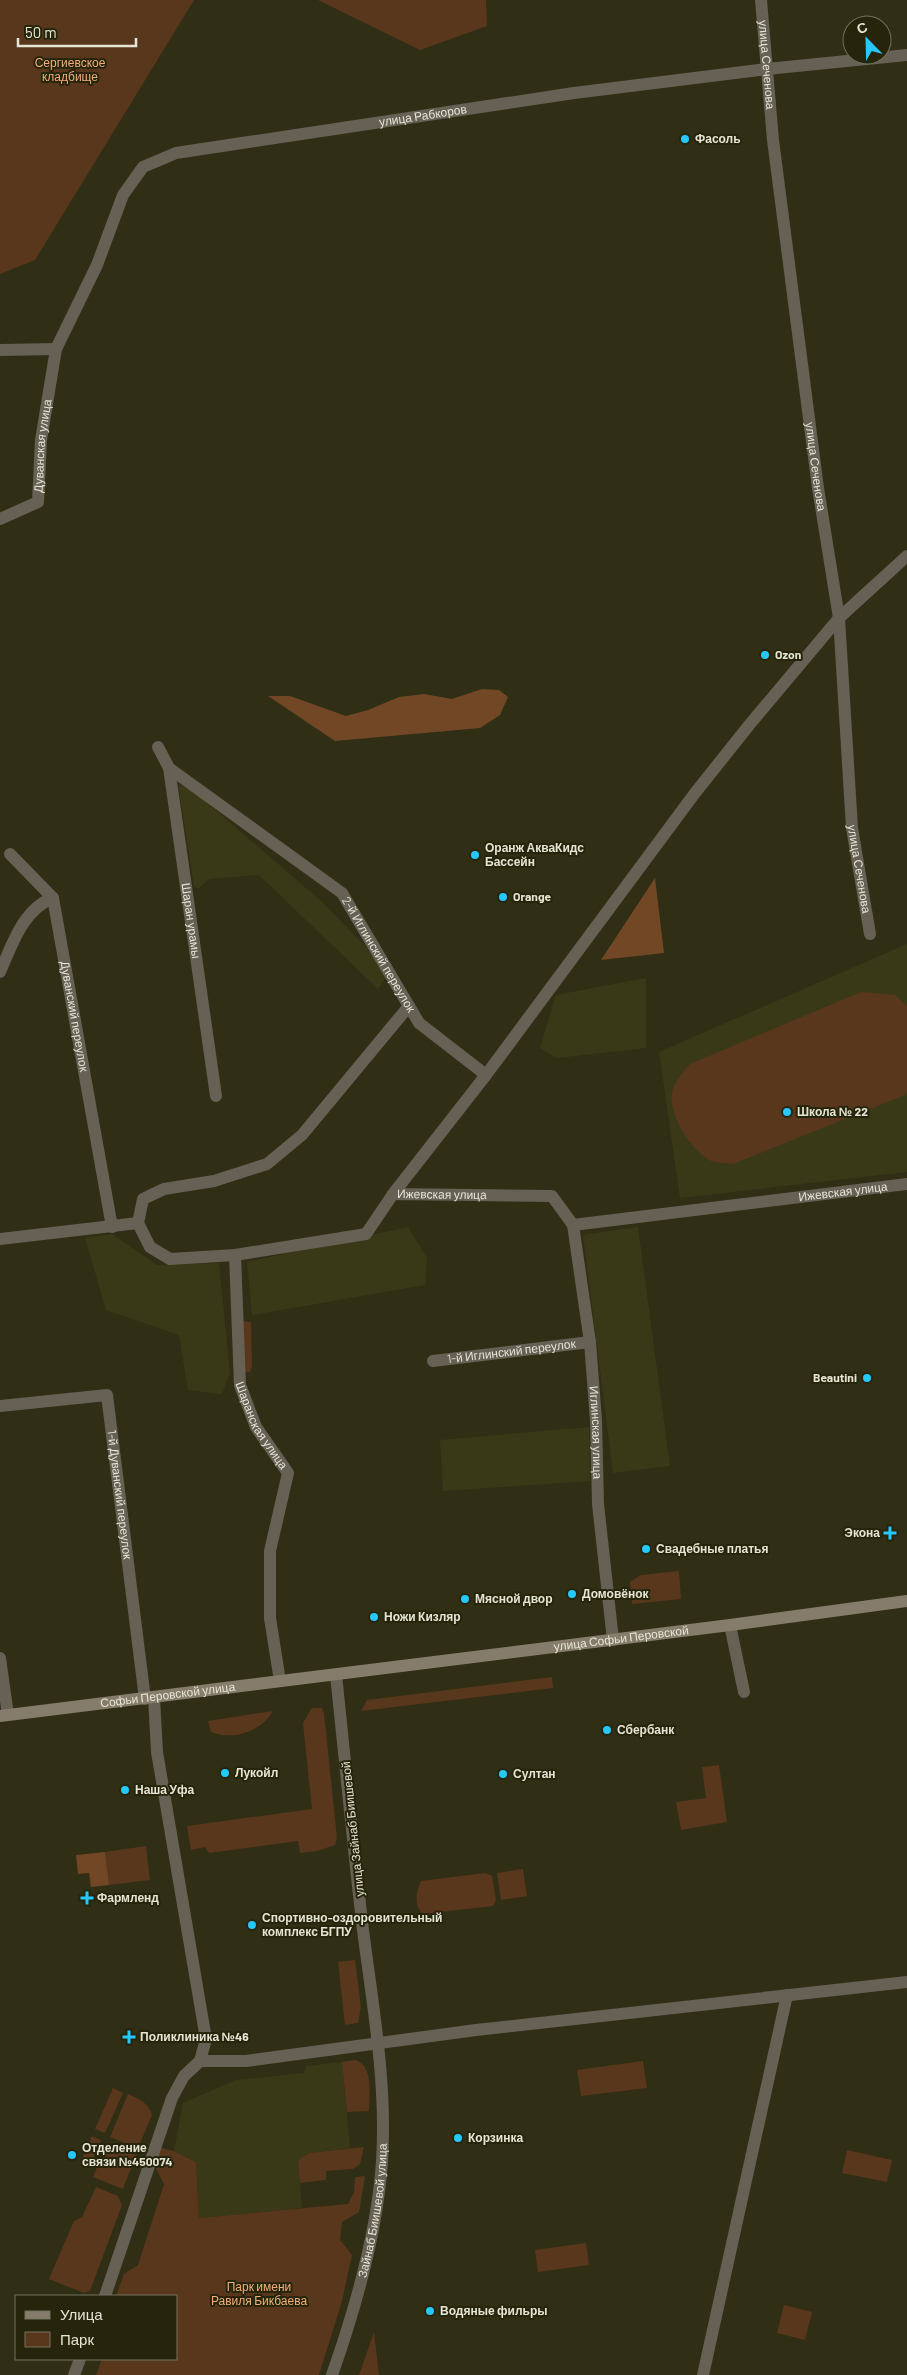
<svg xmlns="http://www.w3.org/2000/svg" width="907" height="2375" font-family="Barlow,sans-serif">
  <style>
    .built { fill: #3a3917 }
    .green { fill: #59371c }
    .forest { fill: #724725 }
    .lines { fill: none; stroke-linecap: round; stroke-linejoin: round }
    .street { stroke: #666055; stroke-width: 12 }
    .secondary { stroke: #857c6b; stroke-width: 12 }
    .poi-dot { fill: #25c9fe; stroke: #26250b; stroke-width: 2 }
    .labels { text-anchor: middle; stroke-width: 4; stroke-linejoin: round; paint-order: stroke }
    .park-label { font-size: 12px; fill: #f3ae79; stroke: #26250b }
    .street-label { font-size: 12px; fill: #e5e5d6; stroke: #26250b }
    .poi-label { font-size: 12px; font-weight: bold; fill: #e5e5d6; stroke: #26250b; text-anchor: start }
  </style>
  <rect width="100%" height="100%" fill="#302e15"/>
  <!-- built -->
  <path class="built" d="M 178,784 L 191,789 L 320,900 L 364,945 L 387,976 L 378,989 L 259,875 L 209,879 L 198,889 L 194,886 Z
    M 907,944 L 907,1172 L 680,1198 L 659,1052 Z
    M 646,978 L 646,1048 L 557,1058 L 540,1048 L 556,995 Z
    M 408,1227 L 427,1258 L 425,1285 L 252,1315 L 247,1262 Z
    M 638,1227 L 670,1466 L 613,1473 L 583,1235 Z
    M 112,1234 L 157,1265 L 219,1263 L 230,1373 L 222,1394 L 188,1390 L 179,1335 L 106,1310 L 85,1238 Z
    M 589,1427 L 590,1481 L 443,1491 L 440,1440 Z
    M 342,2062 L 350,2148 L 309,2153 L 298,2160 L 302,2208 L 199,2218 L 196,2162 L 174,2151 L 183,2103 L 236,2080 L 304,2073 L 306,2066 Z"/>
  <!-- green -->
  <path class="green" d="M 0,0 L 194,0 L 35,260 L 0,274 Z
    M 318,0 L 486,0 L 487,26 L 420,50 Z
    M 861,992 L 895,995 L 907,1006 L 907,1092 L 905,1095 L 733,1164 C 726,1163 715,1163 709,1160 C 691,1149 669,1116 672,1094 C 674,1082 682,1073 690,1064 Z
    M 242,1321 L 251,1322 L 252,1367 L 250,1372 L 245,1372 Z
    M 679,1571 L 681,1599 L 632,1604 L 630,1582 L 641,1575 Z
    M 552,1677 L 553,1688 L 361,1711 L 367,1700 Z
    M 312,1708 L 322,1708 L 324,1713 L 337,1838 L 335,1845 L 317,1851 L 300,1853 L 298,1841 L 209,1853 L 205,1847 L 191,1850 L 187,1826 L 312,1809 L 303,1723 Z
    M 273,1711 C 262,1731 233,1741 211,1732 L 208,1721 Z
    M 719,1765 L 727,1822 L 681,1830 L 676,1802 L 706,1798 L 702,1767 Z
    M 146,1846 L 150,1880 L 109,1885 L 105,1852 Z
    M 523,1869 L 527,1896 L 501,1900 L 497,1873 Z
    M 485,1873 L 492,1876 L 496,1900 L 493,1906 L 422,1914 C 414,1904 416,1891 421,1881 Z
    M 355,1960 L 361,2007 L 358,2023 L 345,2025 L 338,1962 Z
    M 355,2060 C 374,2066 369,2093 369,2111 L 347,2112 L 342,2062 Z
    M 643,2061 L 647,2088 L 581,2096 L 577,2070 Z
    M 113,2088 L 123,2093 L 105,2133 L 95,2129 Z
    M 128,2094 C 139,2099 148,2102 152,2115 L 138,2148 L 110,2137 Z
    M 92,2136 L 101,2140 L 89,2167 L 80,2163 Z
    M 107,2144 L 136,2155 L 123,2189 L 93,2177 Z
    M 364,2147 L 360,2164 L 353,2169 L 326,2171 L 326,2180 L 300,2183 L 298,2160 L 309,2153 Z
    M 161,2148 L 174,2151 L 196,2162 L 199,2218 L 348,2204 L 354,2192 L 355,2177 L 365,2176 L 359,2212 L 342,2222 L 340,2240 L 352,2255 L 342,2301 L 319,2375 L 96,2375 L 102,2359 L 176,2359 L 176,2296 L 116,2296 L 124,2274 L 138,2265 L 164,2184 L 154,2165 Z
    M 847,2150 L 892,2160 L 887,2182 L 842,2173 Z
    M 96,2187 L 118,2196 L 122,2205 L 90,2291 L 84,2293 L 49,2279 L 74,2221 L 82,2217 Z
    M 586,2243 L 589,2265 L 538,2272 L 535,2250 Z
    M 784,2305 L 812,2312 L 805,2340 L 777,2333 Z
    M 374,2332 L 379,2375 L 359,2375 Z"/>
  <!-- forest -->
  <path class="forest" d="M 482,689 L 499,690 L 508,697 L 500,715 L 480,728 L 335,741 L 268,696 L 290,696 L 346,716 L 368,710 L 399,697 L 424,694 L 452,699 Z
    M 655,878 L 664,953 L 601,960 Z
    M 105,1852 L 109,1885 L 91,1887 L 89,1873 L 78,1874 L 76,1855 Z"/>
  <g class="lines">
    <!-- street -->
    <g class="street">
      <path id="s1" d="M 761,0 L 773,140 L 818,488 L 839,618 L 852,828 L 870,934"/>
      <path d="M 0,350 L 56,349"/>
      <path id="s2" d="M 0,519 L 38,502 L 41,440 L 56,349 L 97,265 L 123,195 L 143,167 L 176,153 L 574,93 L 767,69 L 907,55"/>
      <path id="s3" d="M 158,747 L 169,768 L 216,1096"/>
      <path id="s4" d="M 169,768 L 342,893 L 419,1023 L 486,1075"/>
      <path d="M 10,854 L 53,898"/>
      <path id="s5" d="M 0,972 C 12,945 23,909 53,898 L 112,1227"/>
      <path d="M 393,1194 L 486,1075 L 695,793 L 750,724 L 839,618 L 907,556"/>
      <path d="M 138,1223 L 143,1199 L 164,1189 L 214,1181 L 267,1164 L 302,1135 L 409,1006"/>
      <path id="s6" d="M 573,1225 L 907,1184"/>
      <path id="s7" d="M 0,1239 L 138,1223 L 150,1247 L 170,1259 L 235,1255 L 366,1234 L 393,1194 L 552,1196 L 573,1225 L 590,1342 L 596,1420 L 598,1504 L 613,1640"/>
      <path id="s8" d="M 235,1255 L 240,1385 L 256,1427 L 288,1473 L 270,1551 L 270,1618 L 280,1681"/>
      <path id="s9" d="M 433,1361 L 590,1342"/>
      <path id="s10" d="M 0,1406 L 107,1395 L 145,1699"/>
      <path d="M 730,1625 L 744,1692"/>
      <path d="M 0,1658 L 8,1715"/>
      <path d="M 200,2061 L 246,2061 L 476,2030 L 907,1982"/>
      <path d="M 105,2296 L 172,2098 L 184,2076 L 200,2061 L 206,2039 L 157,1752 L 154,1698"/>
      <path d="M 74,2375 L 80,2359"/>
      <path id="s11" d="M 332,2375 C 356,2307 377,2234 382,2162 C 387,2083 373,2008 363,1930 C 353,1845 345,1760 336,1675"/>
      <path d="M 703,2375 L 787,1995"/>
    </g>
    <!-- secondary -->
    <path class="secondary" id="s12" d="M 0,1716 L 730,1625 L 907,1601"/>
  </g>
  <!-- markers -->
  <g class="poi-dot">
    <circle cx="685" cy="139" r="5"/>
    <circle cx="765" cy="655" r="5"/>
    <circle cx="475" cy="855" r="5"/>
    <circle cx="503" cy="897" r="5"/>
    <circle cx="787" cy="1112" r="5"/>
    <circle cx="867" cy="1378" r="5"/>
    <path d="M887.5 1525.5h5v5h5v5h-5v5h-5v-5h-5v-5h5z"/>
    <circle cx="646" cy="1549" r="5"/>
    <circle cx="572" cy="1594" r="5"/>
    <circle cx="465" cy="1599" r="5"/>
    <circle cx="374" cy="1617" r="5"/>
    <circle cx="607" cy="1730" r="5"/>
    <circle cx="225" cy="1773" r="5"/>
    <circle cx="503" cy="1774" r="5"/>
    <circle cx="125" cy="1790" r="5"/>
    <path d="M84.5 1890.5h5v5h5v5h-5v5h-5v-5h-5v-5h5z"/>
    <circle cx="252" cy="1925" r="5"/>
    <path d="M126.5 2029.5h5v5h5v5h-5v5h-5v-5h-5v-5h5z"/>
    <circle cx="458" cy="2138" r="5"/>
    <circle cx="72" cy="2155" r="5"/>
    <circle cx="430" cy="2311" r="5"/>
  </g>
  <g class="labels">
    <!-- park labels -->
    <g class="park-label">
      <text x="70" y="67">Сергиевское<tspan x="70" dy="14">кладбище</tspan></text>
      <text x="259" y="2291">Парк имени<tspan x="259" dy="14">Равиля Бикбаева</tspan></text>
    </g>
    <!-- street labels -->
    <g class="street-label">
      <text dy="4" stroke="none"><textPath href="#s1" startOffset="65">улица Сеченова</textPath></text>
      <text dy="4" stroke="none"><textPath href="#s2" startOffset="684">улица Рабкоров</textPath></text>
      <text dy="4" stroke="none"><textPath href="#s2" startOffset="98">Дуванская улица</textPath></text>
      <text dy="4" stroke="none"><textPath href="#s1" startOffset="470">улица Сеченова</textPath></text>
      <text dy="4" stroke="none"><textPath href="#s1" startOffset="875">улица Сеченова</textPath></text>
      <text dy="4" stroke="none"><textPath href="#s3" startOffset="178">Шаран урамы</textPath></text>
      <text dy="4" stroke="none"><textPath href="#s4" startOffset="285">2-й Иглинский переулок</textPath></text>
      <text dy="4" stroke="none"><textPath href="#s5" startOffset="214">Дуванский переулок</textPath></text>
      <text dy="4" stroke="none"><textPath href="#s6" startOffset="272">Ижевская улица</textPath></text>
      <text dy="4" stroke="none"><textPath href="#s7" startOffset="484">Ижевская улица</textPath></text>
      <text dy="4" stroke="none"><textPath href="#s9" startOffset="79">1-й Иглинский переулок</textPath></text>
      <text dy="4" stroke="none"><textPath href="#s8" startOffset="176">Шаранская улица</textPath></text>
      <text dy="4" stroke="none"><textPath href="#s7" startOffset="839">Иглинская улица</textPath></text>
      <text dy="4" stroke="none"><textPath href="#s10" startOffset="208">1-й Дуванский переулок</textPath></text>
      <text dy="4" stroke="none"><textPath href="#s12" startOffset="626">улица Софьи Перовской</textPath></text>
      <text dy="4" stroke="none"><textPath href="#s12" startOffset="169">Софьи Перовской улица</textPath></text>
      <text transform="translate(353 1829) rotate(-96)" y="4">улица Зайнаб Биишевой</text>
      <text dy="4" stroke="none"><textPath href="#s11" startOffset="170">Зайнаб Биишевой улица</textPath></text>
    </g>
    <!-- poi labels -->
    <g class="poi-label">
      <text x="695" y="143">Фасоль</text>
      <text x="775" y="659">Ozon</text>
      <text x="485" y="852">Оранж АкваКидс<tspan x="485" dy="14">Бассейн</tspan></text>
      <text x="513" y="901">Orange</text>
      <text x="797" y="1116">Школа № 22</text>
      <text x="857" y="1382" text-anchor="end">Beautini</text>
      <text x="880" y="1537" text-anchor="end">Экона</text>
      <text x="656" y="1553">Свадебные платья</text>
      <text x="582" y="1598">Домовёнок</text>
      <text x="475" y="1603">Мясной двор</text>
      <text x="384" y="1621">Ножи Кизляр</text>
      <text x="617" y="1734">Сбербанк</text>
      <text x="235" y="1777">Лукойл</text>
      <text x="513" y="1778">Султан</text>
      <text x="135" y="1794">Наша Уфа</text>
      <text x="97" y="1902">Фармленд</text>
      <text x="262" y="1922">Спортивно-оздоровительный<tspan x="262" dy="14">комплекс БГПУ</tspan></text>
      <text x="140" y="2041">Поликлиника №46</text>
      <text x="468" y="2142">Корзинка</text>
      <text x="82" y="2152">Отделение<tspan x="82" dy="14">связи №450074</tspan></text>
      <text x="440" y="2315">Водяные фильры</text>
    </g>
  </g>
  <!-- legend -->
  <rect x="15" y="2295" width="162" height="65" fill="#26250b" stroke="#72725c"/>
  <rect x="25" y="2311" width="25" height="8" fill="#857c6b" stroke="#72725c"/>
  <text x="60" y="2320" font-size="15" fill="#e5e5d6">Улица</text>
  <rect x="25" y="2332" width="25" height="15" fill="#59371c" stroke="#72725c"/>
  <text x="60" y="2345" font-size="15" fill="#e5e5d6">Парк</text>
  <!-- north arrow -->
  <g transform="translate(867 40) rotate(337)"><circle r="24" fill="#26250b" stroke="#72725c"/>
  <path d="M0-4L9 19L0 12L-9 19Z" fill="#25c9fe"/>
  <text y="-8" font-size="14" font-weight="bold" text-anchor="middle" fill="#e5e5d6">С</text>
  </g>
  <!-- scale -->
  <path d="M18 38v8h118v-8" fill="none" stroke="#e5e5d6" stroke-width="2.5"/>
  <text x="25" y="38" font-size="15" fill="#e5e5d6" stroke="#26250b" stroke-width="4" paint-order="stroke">50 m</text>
</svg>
